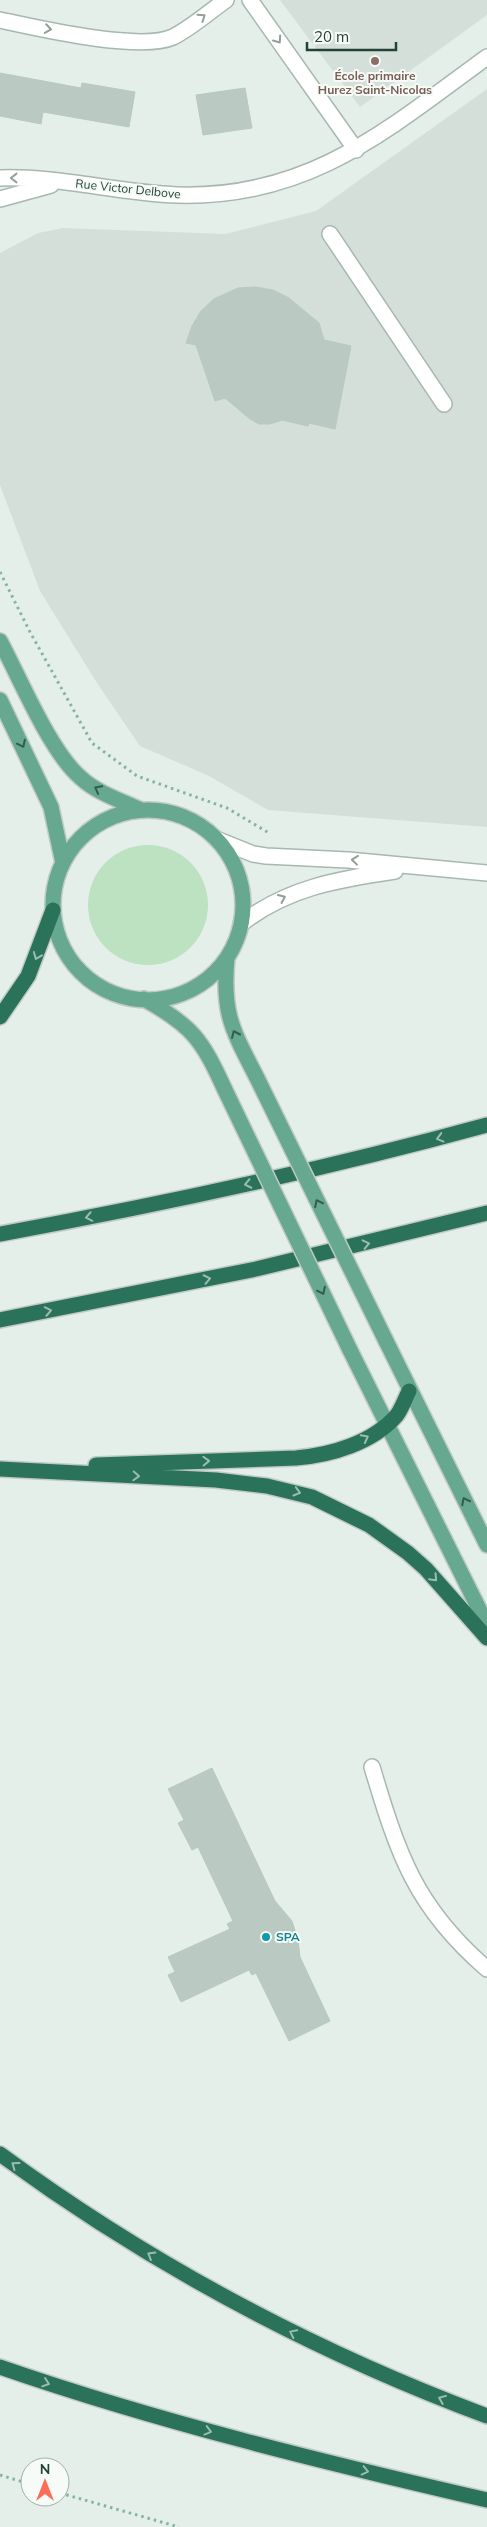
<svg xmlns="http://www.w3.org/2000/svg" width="487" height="2527" font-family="Mulish,sans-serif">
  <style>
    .built { fill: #d3dfd8 }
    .green { fill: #bce2c2 }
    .building { fill: #bacac2; stroke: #b6cabf }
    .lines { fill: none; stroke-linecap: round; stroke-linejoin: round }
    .minor-casing { stroke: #a7b8b0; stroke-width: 18 }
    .major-casing { stroke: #c1cac7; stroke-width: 18 }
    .highway-casing { stroke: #c1cac7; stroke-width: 18 }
    .path { stroke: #83b5a0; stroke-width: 3; stroke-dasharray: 2.5 4; stroke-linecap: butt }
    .minor { stroke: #fff; stroke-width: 15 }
    .major { stroke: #66a890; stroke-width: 15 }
    .highway { stroke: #2b725b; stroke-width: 15 }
    .major-bridge-casing { stroke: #c1cac7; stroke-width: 18; stroke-linecap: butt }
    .major-bridge { stroke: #66a890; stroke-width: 15 }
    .oneway { stroke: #90a19a }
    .oneway2 { stroke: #335c4c }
    .oneway3 { stroke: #9bbdb1 }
    .education-dot { fill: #8d6e63; stroke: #f6fbf8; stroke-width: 2 }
    .culture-dot { fill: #0f9aa8; stroke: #f6fbf8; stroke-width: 2 }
    .labels { text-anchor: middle; stroke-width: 4; stroke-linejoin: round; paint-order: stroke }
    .education-label { font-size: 12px; font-weight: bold; fill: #785e54; stroke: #f6fbf8 }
    .street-label { font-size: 12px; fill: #224336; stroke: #f6fbf8 }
    .culture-label { font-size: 12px; font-weight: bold; fill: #0d838f; stroke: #f6fbf8; text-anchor: start }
  </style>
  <rect width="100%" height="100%" fill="#e5efe9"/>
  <!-- built -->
  <path class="built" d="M 280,0 L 487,0 L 487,15 L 360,107 Z
    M 487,89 L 487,827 L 268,810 L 209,776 L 140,746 L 97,683 L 40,591 L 0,485 L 0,253 L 38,233 L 63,228 L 225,234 L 316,211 Z"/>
  <!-- green -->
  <path class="green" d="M88 905a60 60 0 1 1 120 0a60 60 0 1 1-120 0Z"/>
  <!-- building -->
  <path class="building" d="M 0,73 L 81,88 L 82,83 L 135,92 L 129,127 L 43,112 L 41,124 L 0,116 Z
    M 245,88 L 252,128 L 203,135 L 196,95 Z
    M 255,287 L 273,290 L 289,298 L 319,323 L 324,340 L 351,346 L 335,429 L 309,423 L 308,426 L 282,420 L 270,424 L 259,424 L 250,419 L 225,398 L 215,401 L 196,345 L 186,343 L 192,326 L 201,311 L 214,299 L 238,288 Z
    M 212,1768 L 275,1901 L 292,1921 L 298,1940 L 300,1957 L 330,2021 L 289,2041 L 256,1973 L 252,1975 L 249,1970 L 181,2002 L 168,1975 L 175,1972 L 168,1957 L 230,1929 L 227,1924 L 233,1921 L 198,1847 L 192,1850 L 178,1823 L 184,1820 L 168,1789 Z"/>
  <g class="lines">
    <!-- minor casing -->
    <g class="minor-casing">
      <path id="minor" d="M 250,0 L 356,150
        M 0,20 C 37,28 140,52 173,37 C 191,28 209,12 226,0
        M 0,178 C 59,176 118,193 177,195 C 309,199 387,130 487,57
        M 0,199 L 51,185
        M 330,234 L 444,404
        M 216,839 L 253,854 L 266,856 L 348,860 L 487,873
        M 241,924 C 286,888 339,879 395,871
        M 372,1767 C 398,1854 415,1907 487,1969"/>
    </g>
    <!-- major casing -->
    <g class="major-casing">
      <path id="major" d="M 0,641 C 20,678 50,752 81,778 C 97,793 122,801 141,810
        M 0,700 L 51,807 L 63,863
        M53 905a95 95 0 1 1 190 0a95 95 0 1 1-190 0Z
        M 227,958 C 222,1014 232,1029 257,1078
        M 144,999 C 193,1026 202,1040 225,1090
        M 386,1341 L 487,1545
        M 350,1350 L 487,1625"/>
    </g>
    <!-- highway casing -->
    <g class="highway-casing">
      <path id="highway" d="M 0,1017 L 28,976 L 53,910
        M 0,1234 C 164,1204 326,1169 487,1125
        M 0,1320 L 256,1269 L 487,1213
        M 96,1465 L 296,1458 C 331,1455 373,1443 397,1415 C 402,1408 405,1399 409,1391
        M 0,1469 L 216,1480 L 267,1486 L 312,1497 L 369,1525 L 408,1553 L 426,1569 L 487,1638
        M 0,2154 C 150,2264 313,2351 487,2416
        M 0,2367 C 159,2422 323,2462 487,2500"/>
    </g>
    <!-- path -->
    <path class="path" d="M 0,572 L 30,632 L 92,743 L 137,776 L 227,808 L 269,833
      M 0,2475 L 30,2484
      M 60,2493 L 179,2527"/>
    <!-- minor -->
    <use href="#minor" class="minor"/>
    <!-- major -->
    <use href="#major" class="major"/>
    <!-- highway -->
    <use href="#highway" class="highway"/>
    <!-- major-bridge casing -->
    <g class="major-bridge-casing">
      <path id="major-bridge" d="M 257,1078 L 386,1341
        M 225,1090 L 350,1350"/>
    </g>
    <!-- major-bridge -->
    <use href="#major-bridge" class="major-bridge"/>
  </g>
  <!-- one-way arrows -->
  <defs><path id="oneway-chevron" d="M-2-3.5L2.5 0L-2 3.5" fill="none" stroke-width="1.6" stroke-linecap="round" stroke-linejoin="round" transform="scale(1.25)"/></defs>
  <g class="oneway">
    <use href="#oneway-chevron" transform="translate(202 17) rotate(-35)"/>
    <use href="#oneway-chevron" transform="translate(48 29) rotate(9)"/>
    <use href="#oneway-chevron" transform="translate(278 40) rotate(55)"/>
    <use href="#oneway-chevron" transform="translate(14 178) rotate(-180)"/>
    <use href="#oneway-chevron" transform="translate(355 860) rotate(-174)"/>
    <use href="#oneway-chevron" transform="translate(282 898) rotate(-25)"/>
  </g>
  <g class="oneway2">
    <use href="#oneway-chevron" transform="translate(22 744) rotate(64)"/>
    <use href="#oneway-chevron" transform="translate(98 789) rotate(-152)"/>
    <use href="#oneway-chevron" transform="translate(235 1034) rotate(-114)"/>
    <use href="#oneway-chevron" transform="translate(318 1203) rotate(-116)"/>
    <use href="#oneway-chevron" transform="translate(322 1291) rotate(64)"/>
    <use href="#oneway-chevron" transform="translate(465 1501) rotate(-117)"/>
  </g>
  <g class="oneway3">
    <use href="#oneway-chevron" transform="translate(37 956) rotate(112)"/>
    <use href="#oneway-chevron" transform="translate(440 1138) rotate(165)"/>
    <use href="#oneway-chevron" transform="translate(248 1184) rotate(168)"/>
    <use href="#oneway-chevron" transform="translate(89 1217) rotate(169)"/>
    <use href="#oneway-chevron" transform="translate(366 1244) rotate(-13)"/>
    <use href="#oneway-chevron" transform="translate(207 1279) rotate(-12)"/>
    <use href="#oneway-chevron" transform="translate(48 1311) rotate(-11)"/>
    <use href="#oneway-chevron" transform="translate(365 1438) rotate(-28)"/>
    <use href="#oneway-chevron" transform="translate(206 1461) rotate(-2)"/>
    <use href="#oneway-chevron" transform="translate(136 1476) rotate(3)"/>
    <use href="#oneway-chevron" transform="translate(297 1492) rotate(16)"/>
    <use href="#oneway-chevron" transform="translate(434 1578) rotate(47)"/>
    <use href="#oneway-chevron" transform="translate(15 2165) rotate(-144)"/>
    <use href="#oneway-chevron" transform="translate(151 2255) rotate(-149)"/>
    <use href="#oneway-chevron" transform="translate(293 2333) rotate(-154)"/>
    <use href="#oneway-chevron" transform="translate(46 2383) rotate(19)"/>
    <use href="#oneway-chevron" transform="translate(442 2399) rotate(-158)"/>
    <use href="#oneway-chevron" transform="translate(208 2431) rotate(15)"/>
    <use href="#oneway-chevron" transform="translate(365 2471) rotate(13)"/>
  </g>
  <!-- markers -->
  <circle class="education-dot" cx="375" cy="61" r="5"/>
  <circle class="culture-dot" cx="266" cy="1937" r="5"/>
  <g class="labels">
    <!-- education labels -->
    <g class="education-label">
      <text x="375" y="80">École primaire<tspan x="375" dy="14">Hurez Saint-Nicolas</tspan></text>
    </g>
    <!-- street labels -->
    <g class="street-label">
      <text transform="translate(128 189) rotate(6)" y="4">Rue Victor Delbove</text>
    </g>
    <!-- culture labels -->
    <g class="culture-label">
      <text x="276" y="1941">SPA</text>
    </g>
  </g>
  <!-- north arrow -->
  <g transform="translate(45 2482)"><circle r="24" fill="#f6fbf8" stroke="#a1b1aa"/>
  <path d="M0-4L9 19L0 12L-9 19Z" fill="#fc6c56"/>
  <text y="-8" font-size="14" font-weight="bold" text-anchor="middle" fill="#224336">N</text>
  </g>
  <!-- scale -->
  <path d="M307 42v8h89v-8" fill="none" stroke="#224336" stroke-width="2.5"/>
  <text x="314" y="42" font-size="15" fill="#224336" stroke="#f6fbf8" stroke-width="4" paint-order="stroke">20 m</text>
</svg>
